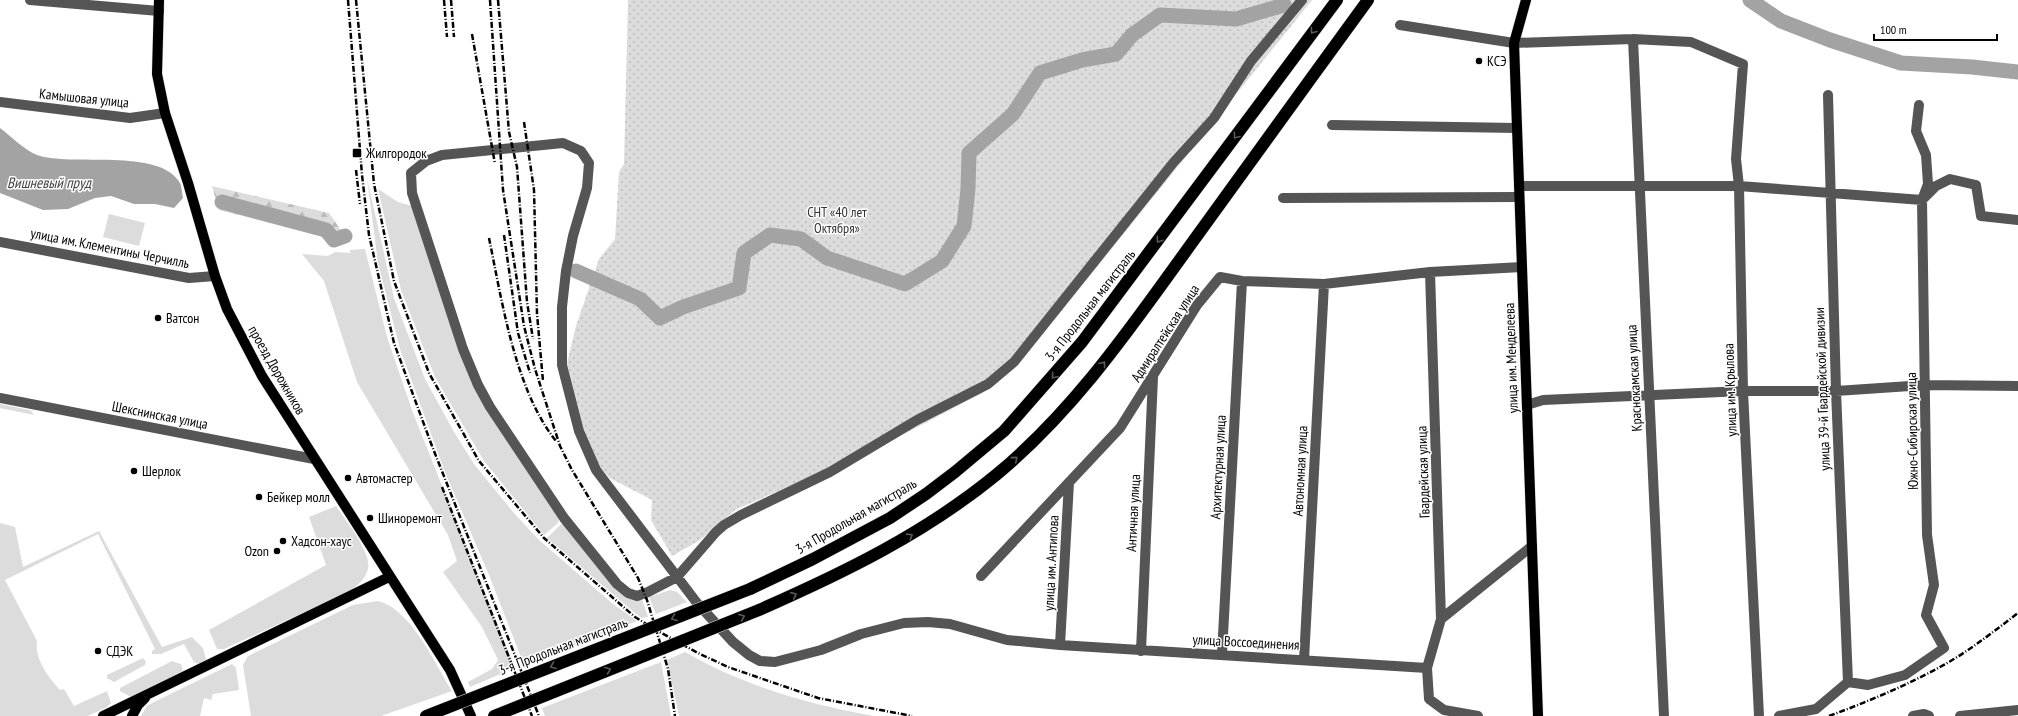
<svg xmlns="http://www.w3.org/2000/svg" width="2018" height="716" font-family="'PT Sans Narrow',sans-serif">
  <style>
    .grass { fill: #dcdcdc }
    .forest { fill: url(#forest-firs) }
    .garden { fill: url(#garden-dots) }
    .water { fill: #a3a3a3 }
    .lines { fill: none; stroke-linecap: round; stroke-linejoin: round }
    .river { stroke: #a3a3a3; stroke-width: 15 }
    .major-casing { stroke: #dbdbdb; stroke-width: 11 }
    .highway-casing { stroke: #dbdbdb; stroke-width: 13 }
    .minor { stroke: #555; stroke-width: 10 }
    .major { stroke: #000; stroke-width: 10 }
    .highway { stroke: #000; stroke-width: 12 }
    .rail { stroke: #000; stroke-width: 2.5; stroke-dasharray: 6 2 1 2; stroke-linecap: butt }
    .highway-bridge-casing { stroke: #dbdbdb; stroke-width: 13; stroke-linecap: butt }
    .highway-bridge { stroke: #000; stroke-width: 12 }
    .oneway { stroke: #595959 }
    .poi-dot { fill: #000; stroke: #fff; stroke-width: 1.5 }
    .labels { text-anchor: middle; stroke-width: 3; stroke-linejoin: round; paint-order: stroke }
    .poi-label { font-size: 14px; fill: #000; stroke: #fff; text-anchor: start }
    .street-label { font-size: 14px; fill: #000; stroke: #fff }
    .park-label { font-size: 14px; fill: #333; stroke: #fff }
    .water-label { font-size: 15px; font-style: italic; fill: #444; stroke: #fff }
  </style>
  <defs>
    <pattern id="forest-firs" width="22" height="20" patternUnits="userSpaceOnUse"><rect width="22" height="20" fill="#dcdcdc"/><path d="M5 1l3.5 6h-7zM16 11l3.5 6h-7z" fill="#bbb"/></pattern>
    <pattern id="garden-dots" width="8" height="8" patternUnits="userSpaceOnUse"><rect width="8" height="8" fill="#dcdcdc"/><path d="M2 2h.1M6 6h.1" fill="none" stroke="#bbb" stroke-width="1.8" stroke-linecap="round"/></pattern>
  </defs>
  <rect width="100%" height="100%" fill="#fff"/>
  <!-- grass -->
  <path class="grass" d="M 367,178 L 394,298 L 425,379 L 454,432 L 474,464 L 513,512 L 539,540 L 613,604 L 637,621 L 524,665 L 489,575 L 445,472 L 400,349 L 378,263 Z
    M 378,189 L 398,202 L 412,206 L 462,348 L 520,460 L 559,519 L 558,523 L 544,535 L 484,461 L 435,377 L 401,290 Z
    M 109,214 L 145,223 L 139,246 L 103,237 Z
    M 365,249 L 387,337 L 413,413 L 515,668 L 470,687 L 468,682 L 492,669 L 498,660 L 482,627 L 443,572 L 457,561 L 448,535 L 357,382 L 324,281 L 302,254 L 328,256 L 335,252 L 350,253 L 350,250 Z
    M 0,404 L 30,410 L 34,415 L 0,408 Z
    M 336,506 C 345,520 372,552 368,569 C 366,578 358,585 350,591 L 224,649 L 217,649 L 209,630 L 326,565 L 309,517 Z
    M 0,523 L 15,527 L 23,567 L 99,531 L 162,647 L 192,637 L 203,648 L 206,660 L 198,664 L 194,662 L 184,644 L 161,654 L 152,654 L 152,651 L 155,649 L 98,534 L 5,580 L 37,641 C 34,659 49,678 60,690 L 64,689 L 74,706 L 107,691 L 111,703 L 107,707 L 88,716 L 0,716 Z
    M 561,524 L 565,525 L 613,584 L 642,599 L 648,617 L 642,618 L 635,613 L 547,538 Z
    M 670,590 L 677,592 L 687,602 L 656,614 L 649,597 Z
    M 378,601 C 411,609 435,664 452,691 L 381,716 L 251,716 L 243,665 L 248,656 L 353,605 Z
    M 685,652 C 744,686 808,704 874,716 L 679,716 L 667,660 Z
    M 143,658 L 146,662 L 145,665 L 114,682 L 107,678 L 107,675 Z
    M 172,661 L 181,664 L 183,671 L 181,673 L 131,697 L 120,691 L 120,688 Z
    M 661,662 L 671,716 L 545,716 L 542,708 Z
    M 232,664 L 236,668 L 239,690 L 213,694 L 211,700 L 204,698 L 200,716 L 141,716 L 147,706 L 154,702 Z"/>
  <!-- forest -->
  <path class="forest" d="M 212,186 L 329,213 L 343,233 L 327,238 L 219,210 Z"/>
  <!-- garden -->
  <path class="garden" d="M 628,0 L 1312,0 L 1018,365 L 982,393 L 891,441 L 735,510 L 700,540 L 672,556 L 651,520 L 652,500 L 610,478 L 600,468 L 584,429 L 567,363 L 576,326 L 599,259 L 615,239 L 619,172 L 624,164 Z"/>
  <!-- water -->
  <path class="water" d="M 0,128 C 11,136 24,150 37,155 C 70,167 160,147 180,183 C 182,187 182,194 183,198 L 174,208 L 155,204 L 134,204 L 111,196 L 95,198 L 68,209 L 43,210 L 0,193 Z"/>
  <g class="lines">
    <!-- river -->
    <path class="river" d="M 1750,0 L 1781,21 L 1830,40 L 1901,63 L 1972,67 L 2018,72
      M 222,202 L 326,230 L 334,240 L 345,236
      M 576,271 L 640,299 L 660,318 L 683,307 L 739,288 L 744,253 L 770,235 L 801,239 L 827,258 L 905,284 L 942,261 L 964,226 L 968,189 L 969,153 L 1013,114 L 1040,73 L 1082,60 L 1116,54 L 1132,35 L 1160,15 L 1236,19 L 1284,5"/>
    <!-- major casing -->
    <g class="major-casing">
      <path id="major" d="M 159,0 L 157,74 L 165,113 L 188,183 L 215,276 L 227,309 L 262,376 L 450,670 L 471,716
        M 1526,0 L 1514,43 L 1538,716
        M 103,716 L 389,577
        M 132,716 L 138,705 L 145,698"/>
    </g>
    <!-- highway casing -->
    <g class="highway-casing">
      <path id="highway" d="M 750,589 L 813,559 L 890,518 L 926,494 L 955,472 L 1004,431 L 1082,342 L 1337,0
        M 759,610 C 843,573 924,534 996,475 C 1076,409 1134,323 1194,240 C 1252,159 1310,80 1368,0"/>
    </g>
    <!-- minor -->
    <path class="minor" d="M 30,0 L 159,11
      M 1302,0 L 1251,61 L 1214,118 L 1173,163 L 1014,362 L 988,384 L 917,420 L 830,472 L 741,515 L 724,525 L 716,532 L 677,577 L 648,592 L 637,596 L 628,593 L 617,584 L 564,518 L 490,407 L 478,385 L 463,349 L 412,193 L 411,173 L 426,161 L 442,155 L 563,143 L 581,151 L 589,163 L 587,188 L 573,236 L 566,271 L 562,307 L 562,365 L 579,431 L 596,470 L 697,603 L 733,642 L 749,655 L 760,661 L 775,662 L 821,650 L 861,634 L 904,623 L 928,622 L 950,624 L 1007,640 L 1060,645 L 1427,668
      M 1400,25 L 1514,43 L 1633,39 L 1691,42 L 1743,64 L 1736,159 L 1739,186 L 1743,391 L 1759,716
      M 1633,39 L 1664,716
      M 1828,95 L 1836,391 L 1848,682
      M 0,102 L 130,118 L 165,113
      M 1332,125 L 1517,128
      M 1519,186 L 1739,186 L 1922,200 L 1936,186 L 1950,179 L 1976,185 L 1981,216 L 2018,220
      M 1283,198 L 1519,197
      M 0,242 L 189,278 L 215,276
      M 1430,272 L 1441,619 L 1427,668 L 1429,699 L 1444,710 L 1478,716
      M 0,398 L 314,459
      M 1527,405 L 1543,400 L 1743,391 L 1836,391 L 1925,385 L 2018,386
      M 981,576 L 1120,428 L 1197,305 L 1220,277 L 1242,281 L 1324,284 L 1430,272 L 1522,267
      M 1441,619 L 1532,546
      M 1060,645 L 1069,482
      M 1141,651 L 1153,377
      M 1222,654 L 1242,281
      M 1304,660 L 1324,284
      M 1848,682 L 1868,685 L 1905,675 L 1944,648 L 1926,615 L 1934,585 L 1927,535 L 1922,200 L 1928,184 L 1926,155 L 1916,131 L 1919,105
      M 1779,716 L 1816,709 L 1848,682
      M 1913,716 L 1924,714 L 1929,716
      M 1960,716 L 2018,710"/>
    <!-- major -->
    <use href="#major" class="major"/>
    <!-- highway -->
    <use href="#highway" class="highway"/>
    <!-- rail -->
    <path class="rail" d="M 348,0 L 362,175 L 369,235 L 394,343 L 432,446 L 539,716
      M 356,0 L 374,184 L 394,281 L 429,373 L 479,461 L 544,538 L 635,617 L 656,630 L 698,653 L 728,667 L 818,698 L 912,716
      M 444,0 L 447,37
      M 451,0 L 454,37
      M 490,0 L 503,190 L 524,326 L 535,369 L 560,446 L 572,470 L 638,578 L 647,600 L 668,669 L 675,716
      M 498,0 L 509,132 L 517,167 L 527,302 L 533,339
      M 472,34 L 495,164
      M 524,122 L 534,190 L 537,314 L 543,381
      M 356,170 L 360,204
      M 504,235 L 518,333 L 530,373
      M 489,238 C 502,301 515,390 556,441
      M 442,487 L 532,716
      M 1829,716 C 1867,702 1905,686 1940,667 C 1968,652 1993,632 2018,613"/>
    <!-- highway-bridge casing -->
    <g class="highway-bridge-casing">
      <path id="highway-bridge" d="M 426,716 L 750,589
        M 494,716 L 759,610"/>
    </g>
    <!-- highway-bridge -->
    <use href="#highway-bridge" class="highway-bridge"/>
  </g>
  <!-- one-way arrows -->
  <defs><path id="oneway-chevron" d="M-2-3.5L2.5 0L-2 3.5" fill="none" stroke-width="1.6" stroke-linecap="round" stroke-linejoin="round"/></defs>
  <g class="oneway">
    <use href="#oneway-chevron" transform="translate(1313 31) rotate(127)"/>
    <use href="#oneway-chevron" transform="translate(1236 136) rotate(127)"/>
    <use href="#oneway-chevron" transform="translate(1159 240) rotate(126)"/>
    <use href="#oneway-chevron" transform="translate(1103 364) rotate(-52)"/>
    <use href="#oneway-chevron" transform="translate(1054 376) rotate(131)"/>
    <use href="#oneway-chevron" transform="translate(1015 459) rotate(-41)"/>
    <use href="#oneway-chevron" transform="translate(910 536) rotate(-32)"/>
    <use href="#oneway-chevron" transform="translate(794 595) rotate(-24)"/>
    <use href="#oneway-chevron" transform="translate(742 617) rotate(-22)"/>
    <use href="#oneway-chevron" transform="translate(674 618) rotate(159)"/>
    <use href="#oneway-chevron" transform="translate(553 666) rotate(159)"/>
    <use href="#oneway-chevron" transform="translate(608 670) rotate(-22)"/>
  </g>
  <!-- markers -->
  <g class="poi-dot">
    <circle cx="1479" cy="61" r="4"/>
    <rect x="352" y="148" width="10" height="10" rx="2"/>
    <circle cx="158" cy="318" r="4"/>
    <circle cx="134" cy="471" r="4"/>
    <circle cx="348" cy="478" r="4"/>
    <circle cx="259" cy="497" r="4"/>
    <circle cx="370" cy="518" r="4"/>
    <circle cx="283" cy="541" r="4"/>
    <circle cx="277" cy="551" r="4"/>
    <circle cx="98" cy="651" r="4"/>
  </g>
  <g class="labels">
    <!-- poi labels -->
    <g class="poi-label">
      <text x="1487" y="66">КСЭ</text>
      <text x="366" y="158">Жилгородок</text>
      <text x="166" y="323">Ватсон</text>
      <text x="142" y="476">Шерлок</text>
      <text x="356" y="483">Автомастер</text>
      <text x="267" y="502">Бейкер молл</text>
      <text x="378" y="523">Шиноремонт</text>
      <text x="291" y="546">Хадсон-хаус</text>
      <text x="269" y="556" text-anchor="end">Ozon</text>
      <text x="106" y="656">СДЭК</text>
    </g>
    <!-- street labels -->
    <g class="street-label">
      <text transform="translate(84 98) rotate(6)" y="5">Камышовая улица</text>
      <text transform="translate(110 248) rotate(11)" y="5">улица им. Клементины Черчилль</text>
      <text transform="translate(1090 305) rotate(-52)" y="5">3-я Продольная магистраль</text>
      <text transform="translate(1165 333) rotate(-57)" y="5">Адмиралтейская улица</text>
      <text transform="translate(1511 358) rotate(-92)" y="5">улица им. Менделеева</text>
      <text transform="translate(277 370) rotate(60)" y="5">проезд Дорожников</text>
      <text transform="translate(1634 378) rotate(-93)" y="5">Краснокамская улица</text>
      <text transform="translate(1822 389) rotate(-92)" y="5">улица 39-й Гвардейской дивизии</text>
      <text transform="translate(1730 390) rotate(-92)" y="5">улица им. Крылова</text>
      <text transform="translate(160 415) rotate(11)" y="5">Шекснинская улица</text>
      <text transform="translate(1912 431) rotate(-91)" y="5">Южно-Сибирская улица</text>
      <text transform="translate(1218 467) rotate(-87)" y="5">Архитектурная улица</text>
      <text transform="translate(1300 471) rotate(-87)" y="5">Автономная улица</text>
      <text transform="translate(1423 472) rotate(-92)" y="5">Гвардейская улица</text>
      <text transform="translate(1133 513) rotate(-87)" y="5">Античная улица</text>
      <text transform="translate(856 516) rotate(-30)" y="5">3-я Продольная магистраль</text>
      <text transform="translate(1051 563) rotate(-87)" y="5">улица им. Антипова</text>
      <text transform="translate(1246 642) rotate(3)" y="5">улица Воссоединения</text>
      <text transform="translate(563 646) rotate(-21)" y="5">3-я Продольная магистраль</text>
    </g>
    <!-- park labels -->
    <g class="park-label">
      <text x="837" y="217">СНТ «40 лет<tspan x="837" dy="16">Октября»</tspan></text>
    </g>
    <!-- water labels -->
    <g class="water-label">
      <text x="49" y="188">Вишневый пруд</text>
    </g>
  </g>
  <!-- scale -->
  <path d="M1874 34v6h123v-6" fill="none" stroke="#000000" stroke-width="2"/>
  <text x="1880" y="34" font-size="12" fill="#000000" stroke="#ffffff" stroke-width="3" paint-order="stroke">100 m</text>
</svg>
